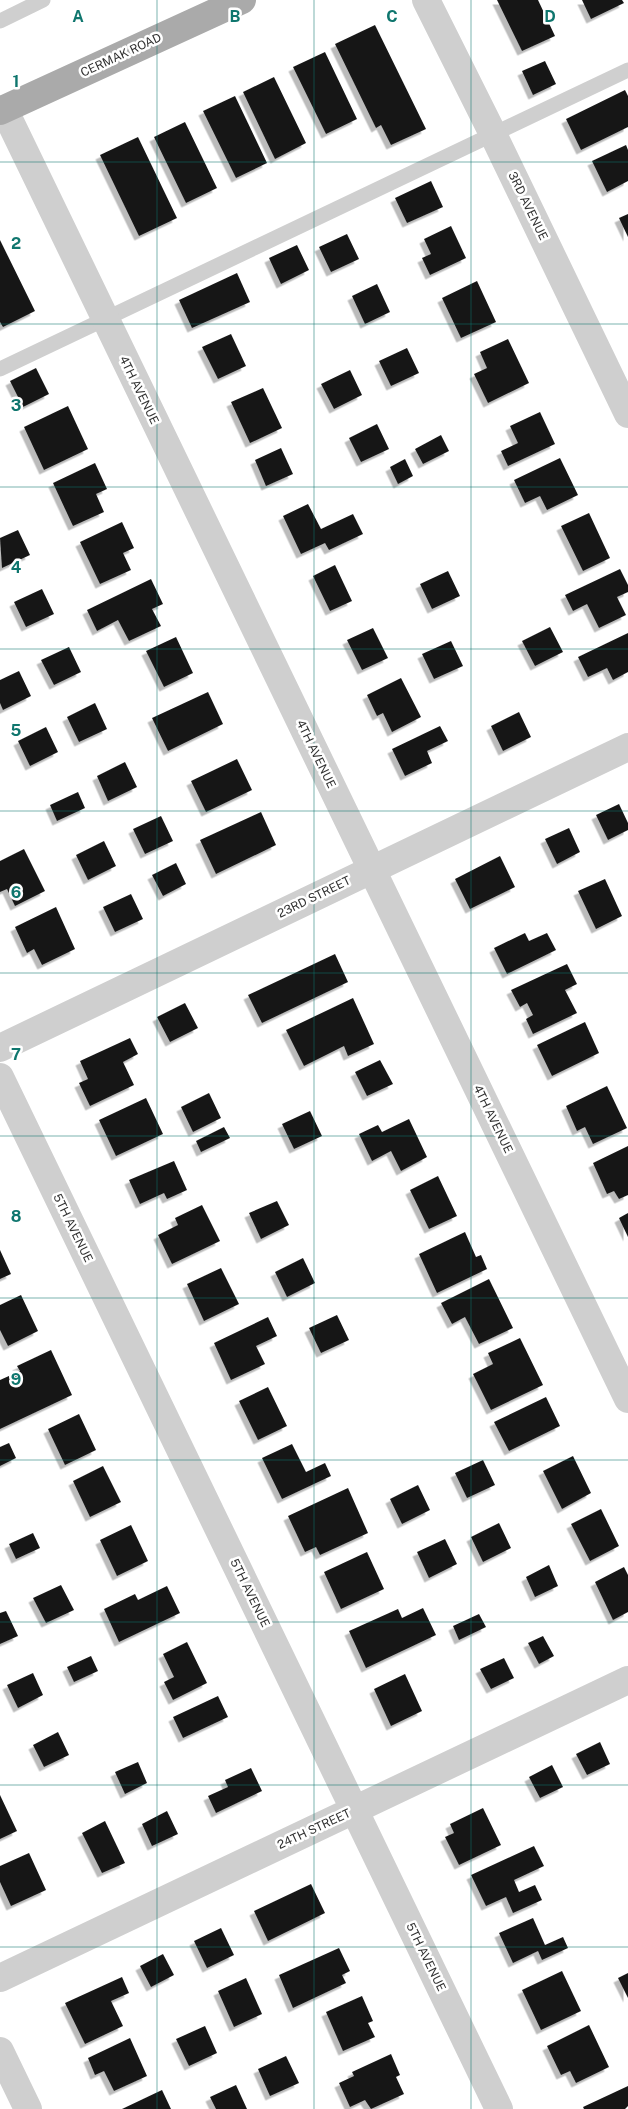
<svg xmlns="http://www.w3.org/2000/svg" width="628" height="2109" font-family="'Public Sans',sans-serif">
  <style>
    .building { fill: #191919; filter: url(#shadow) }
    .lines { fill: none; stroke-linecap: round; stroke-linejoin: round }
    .service { stroke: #cfcfcf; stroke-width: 15 }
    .minor { stroke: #cfcfcf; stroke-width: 28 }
    .primary { stroke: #aaa; stroke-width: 28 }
    .grid { fill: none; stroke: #0f766e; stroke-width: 1; stroke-opacity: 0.55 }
    .labels { text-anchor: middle; stroke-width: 5; stroke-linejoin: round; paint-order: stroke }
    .street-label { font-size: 12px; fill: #323232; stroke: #fff }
    .grid-label { font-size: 16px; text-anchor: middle; font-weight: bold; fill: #0f766e; stroke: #fff; stroke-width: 5; stroke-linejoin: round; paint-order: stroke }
  </style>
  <defs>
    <filter id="shadow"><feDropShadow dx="-4.5" dy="4.5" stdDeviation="0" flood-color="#0004"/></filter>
  </defs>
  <rect width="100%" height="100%" fill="#fff"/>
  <!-- building -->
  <path class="building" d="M 497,0 L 538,0 L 555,36 L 522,51 Z
    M 582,0 L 622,0 L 624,3 L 591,19 Z
    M 375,25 L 426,129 L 391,145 L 381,125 L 376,128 L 335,44 Z
    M 325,52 L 357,119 L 326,134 L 293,67 Z
    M 545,61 L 556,84 L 533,95 L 522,71 Z
    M 274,77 L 306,143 L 275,159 L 243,92 Z
    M 625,90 L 628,96 L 628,127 L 581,150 L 566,119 Z
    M 235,96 L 267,163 L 236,178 L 203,111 Z
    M 185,122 L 217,188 L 186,203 L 154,137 Z
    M 138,137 L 177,218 L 139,236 L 100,155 Z
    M 626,145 L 628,150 L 628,181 L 607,192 L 592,161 Z
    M 431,181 L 443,207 L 407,223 L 395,198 Z
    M 628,214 L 628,237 L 619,218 Z
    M 451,226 L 466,258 L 430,275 L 422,258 L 431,254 L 424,239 Z
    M 347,234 L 359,259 L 331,272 L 319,247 Z
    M 0,240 L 35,311 L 3,327 L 0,322 Z
    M 297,245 L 309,270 L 281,284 L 269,258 Z
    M 237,273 L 250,302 L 192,328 L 179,300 Z
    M 477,281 L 496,322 L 461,338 L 442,298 Z
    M 377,284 L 390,312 L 365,324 L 352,296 Z
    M 231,334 L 246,366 L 218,379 L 202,347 Z
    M 508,339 L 529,383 L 488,403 L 474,374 L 487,368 L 480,352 Z
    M 407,348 L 419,373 L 391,386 L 379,361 Z
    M 36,368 L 49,394 L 23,407 L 10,381 Z
    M 350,370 L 362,395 L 334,409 L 321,384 Z
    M 263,388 L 282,428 L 250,443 L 231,402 Z
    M 68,406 L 88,449 L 44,470 L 24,427 Z
    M 540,412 L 555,444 L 508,466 L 501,451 L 518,443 L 510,426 Z
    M 377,424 L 389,449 L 361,462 L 349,438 Z
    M 441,435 L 449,451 L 423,464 L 415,449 Z
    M 281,448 L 293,474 L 266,486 L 255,460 Z
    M 560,458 L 578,495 L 547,510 L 540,496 L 525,503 L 514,480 Z
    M 405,459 L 413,476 L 398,484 L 390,467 Z
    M 95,463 L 107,489 L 96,494 L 104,512 L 73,526 L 53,483 Z
    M 308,504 L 321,529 L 353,514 L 363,534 L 329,550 L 325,543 L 301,554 L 283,516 Z
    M 589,513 L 610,558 L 583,571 L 561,526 Z
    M 122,522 L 134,548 L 123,553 L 131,570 L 100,584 L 80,542 Z
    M 18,530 L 30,555 L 2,568 L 0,538 Z
    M 335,565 L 352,601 L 330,611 L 313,576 Z
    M 620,569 L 628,585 L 628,592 L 617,597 L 626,615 L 599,628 L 587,604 L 573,611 L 565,595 Z
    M 448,571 L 460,596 L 432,609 L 420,584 Z
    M 151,579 L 163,604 L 152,609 L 161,626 L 129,641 L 118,620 L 97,631 L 87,610 Z
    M 42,589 L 54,614 L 26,627 L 14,602 Z
    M 550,627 L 563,652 L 535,666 L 522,641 Z
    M 373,628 L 388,658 L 362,670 L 347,640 Z
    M 628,633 L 628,672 L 613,680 L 607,668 L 588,677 L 578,657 Z
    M 176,637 L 193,673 L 164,687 L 146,651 Z
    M 451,641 L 463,666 L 434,679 L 422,654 Z
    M 69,647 L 81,672 L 54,685 L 41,660 Z
    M 19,671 L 31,696 L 3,710 L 0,703 L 0,680 Z
    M 401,678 L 421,717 L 392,732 L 383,713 L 377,716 L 367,695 Z
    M 208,692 L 223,724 L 168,751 L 152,718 Z
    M 95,703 L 107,729 L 79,742 L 67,717 Z
    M 519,712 L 531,737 L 503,751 L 491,726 Z
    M 440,726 L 448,741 L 427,751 L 432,763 L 405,776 L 392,749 Z
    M 46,727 L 58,752 L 30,766 L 18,741 Z
    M 237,759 L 252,790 L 206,812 L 191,781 Z
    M 125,762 L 137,787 L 108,801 L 97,776 Z
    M 78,792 L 85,808 L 57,821 L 50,805 Z
    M 619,804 L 628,823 L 628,830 L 608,840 L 596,815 Z
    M 261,812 L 276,845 L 216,874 L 200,840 Z
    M 161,816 L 173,841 L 145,854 L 133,829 Z
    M 569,828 L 580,852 L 557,864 L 545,839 Z
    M 104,841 L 116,866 L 88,880 L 76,855 Z
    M 24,849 L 45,891 L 15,906 L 7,889 L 0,892 L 0,861 Z
    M 500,856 L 515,887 L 470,909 L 455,879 Z
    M 176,863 L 186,884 L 163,896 L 152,875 Z
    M 605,879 L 622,916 L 596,929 L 578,891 Z
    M 131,894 L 143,919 L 115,932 L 103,907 Z
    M 56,907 L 75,949 L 42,965 L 34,949 L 27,953 L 15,927 Z
    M 525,933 L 529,941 L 547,933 L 556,950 L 507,974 L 494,948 Z
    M 335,954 L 348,982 L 262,1023 L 248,995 Z
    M 567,964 L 577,984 L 565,990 L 577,1013 L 533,1034 L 526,1019 L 533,1015 L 527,1003 L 520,1007 L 511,990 Z
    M 353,998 L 374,1044 L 348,1056 L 344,1046 L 304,1066 L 286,1030 Z
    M 185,1003 L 198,1028 L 170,1042 L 157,1017 Z
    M 585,1022 L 599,1053 L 552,1076 L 537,1045 Z
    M 130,1038 L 138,1054 L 123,1062 L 134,1085 L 90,1106 L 79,1083 L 88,1079 L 80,1061 Z
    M 380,1060 L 393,1084 L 367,1096 L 355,1072 Z
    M 607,1086 L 627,1128 L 593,1144 L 585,1127 L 577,1131 L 566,1106 Z
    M 209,1093 L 221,1118 L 193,1132 L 181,1107 Z
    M 146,1098 L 163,1134 L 116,1156 L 99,1120 Z
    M 310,1111 L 322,1136 L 294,1149 L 282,1124 Z
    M 409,1119 L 427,1157 L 401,1171 L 391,1151 L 372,1161 L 359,1134 L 378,1125 L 382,1132 Z
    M 224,1127 L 230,1138 L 201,1152 L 196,1141 Z
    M 628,1146 L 628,1195 L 619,1199 L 614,1191 L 607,1194 L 593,1163 Z
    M 174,1161 L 187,1190 L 167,1199 L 164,1193 L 140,1204 L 129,1180 Z
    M 438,1176 L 457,1216 L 429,1229 L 410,1190 Z
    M 277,1201 L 289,1225 L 261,1239 L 249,1213 Z
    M 202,1205 L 220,1241 L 172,1264 L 158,1235 L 178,1225 L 175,1218 Z
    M 628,1213 L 628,1237 L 619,1218 Z
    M 465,1232 L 476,1257 L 481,1255 L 487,1269 L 437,1293 L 419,1254 Z
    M 0,1250 L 11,1274 L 0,1279 Z
    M 303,1258 L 315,1283 L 287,1297 L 275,1272 Z
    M 221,1268 L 239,1304 L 204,1321 L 187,1284 Z
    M 489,1279 L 513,1328 L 479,1344 L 465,1317 L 452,1324 L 441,1303 Z
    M 21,1295 L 38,1331 L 8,1346 L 0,1330 L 0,1305 Z
    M 337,1315 L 349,1340 L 321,1353 L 309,1328 Z
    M 268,1317 L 277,1336 L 256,1346 L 265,1364 L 231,1380 L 214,1343 Z
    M 520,1338 L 543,1385 L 491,1410 L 473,1374 L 493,1364 L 488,1353 Z
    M 51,1350 L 72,1395 L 0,1429 L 0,1380 L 20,1371 L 17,1366 Z
    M 268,1387 L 287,1426 L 258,1440 L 239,1401 Z
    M 546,1397 L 560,1426 L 509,1451 L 494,1422 Z
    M 79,1414 L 96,1450 L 65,1465 L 48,1429 Z
    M 9,1443 L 16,1458 L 0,1466 L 0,1447 Z
    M 292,1444 L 306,1472 L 325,1463 L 331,1476 L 282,1499 L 262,1458 Z
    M 573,1456 L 591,1493 L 562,1509 L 543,1471 Z
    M 483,1460 L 495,1485 L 467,1498 L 455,1473 Z
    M 103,1466 L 121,1502 L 90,1517 L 73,1481 Z
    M 418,1485 L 430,1510 L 402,1524 L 390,1499 Z
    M 348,1488 L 368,1533 L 320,1555 L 316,1547 L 305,1552 L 288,1516 Z
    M 601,1509 L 619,1546 L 590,1561 L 571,1524 Z
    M 499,1523 L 511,1548 L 483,1562 L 471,1537 Z
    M 131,1525 L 148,1561 L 117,1576 L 100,1540 Z
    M 33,1533 L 40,1548 L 16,1559 L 9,1544 Z
    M 445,1539 L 457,1564 L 429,1578 L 417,1552 Z
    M 367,1552 L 384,1589 L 341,1609 L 324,1572 Z
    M 549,1565 L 558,1586 L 535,1597 L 526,1577 Z
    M 624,1567 L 628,1575 L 628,1612 L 613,1620 L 595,1582 Z
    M 61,1585 L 74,1610 L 46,1623 L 33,1598 Z
    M 167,1586 L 180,1613 L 119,1642 L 104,1609 L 135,1594 L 138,1600 Z
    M 423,1608 L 436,1635 L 366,1668 L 349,1631 L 398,1609 L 402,1618 Z
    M 6,1611 L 18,1636 L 0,1644 L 0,1613 Z
    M 479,1614 L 486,1627 L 459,1640 L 453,1626 Z
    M 543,1636 L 554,1656 L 539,1664 L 528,1643 Z
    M 187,1642 L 207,1683 L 173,1700 L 164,1682 L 174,1677 L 163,1654 Z
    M 91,1656 L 98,1671 L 74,1682 L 67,1667 Z
    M 504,1658 L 514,1678 L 491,1689 L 480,1669 Z
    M 33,1673 L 43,1695 L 18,1708 L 7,1685 Z
    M 405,1674 L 422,1711 L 391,1726 L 374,1689 Z
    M 218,1696 L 228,1717 L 183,1738 L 173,1717 Z
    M 58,1732 L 69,1755 L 44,1767 L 33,1745 Z
    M 600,1742 L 610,1764 L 587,1775 L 576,1754 Z
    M 138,1762 L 147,1783 L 125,1794 L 115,1772 Z
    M 552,1765 L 563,1787 L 540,1798 L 529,1777 Z
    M 251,1768 L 262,1791 L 216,1813 L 208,1796 L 228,1787 L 225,1780 Z
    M 0,1795 L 17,1831 L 0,1839 Z
    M 483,1808 L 501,1845 L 459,1865 L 445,1837 L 454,1833 L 450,1824 Z
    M 167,1811 L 178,1834 L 152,1846 L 142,1824 Z
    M 105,1821 L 125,1863 L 102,1873 L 82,1833 Z
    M 534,1846 L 544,1866 L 514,1880 L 519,1892 L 535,1885 L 542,1900 L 513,1913 L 506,1897 L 486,1906 L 471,1875 Z
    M 29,1853 L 46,1890 L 11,1906 L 0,1882 L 0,1866 Z
    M 311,1884 L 325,1913 L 268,1941 L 254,1911 Z
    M 533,1918 L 545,1945 L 563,1937 L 568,1948 L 542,1960 L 538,1951 L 513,1963 L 499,1933 Z
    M 221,1928 L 234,1955 L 207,1968 L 194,1941 Z
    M 339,1948 L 350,1971 L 342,1975 L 346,1983 L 293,2008 L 279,1975 Z
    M 163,1954 L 174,1975 L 151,1987 L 140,1966 Z
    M 562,1971 L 581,2011 L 541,2030 L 522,1990 Z
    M 628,1973 L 628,1998 L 618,1978 Z
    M 122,1977 L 129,1993 L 111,2001 L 123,2026 L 85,2044 L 65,2003 Z
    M 246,1978 L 262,2014 L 234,2027 L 218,1991 Z
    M 362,1996 L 373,2021 L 368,2023 L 375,2037 L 343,2051 L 326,2012 Z
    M 589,2025 L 609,2067 L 576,2083 L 570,2071 L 561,2075 L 547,2046 Z
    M 205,2026 L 217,2053 L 189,2066 L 176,2039 Z
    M 130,2038 L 147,2076 L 114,2091 L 104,2071 L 95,2075 L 88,2058 Z
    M 391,2054 L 400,2075 L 396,2077 L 404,2094 L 371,2109 L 365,2100 L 350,2107 L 339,2083 L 354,2076 L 352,2072 Z
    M 286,2056 L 299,2083 L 270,2096 L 258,2069 Z
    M 236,2085 L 247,2109 L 216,2109 L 210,2097 Z
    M 628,2086 L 628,2106 L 625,2109 L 584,2109 L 583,2107 Z
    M 162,2090 L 171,2109 L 122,2109 Z"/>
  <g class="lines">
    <!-- service -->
    <path class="service" d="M 0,21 L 43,0
      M 0,369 L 628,70"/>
    <!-- minor -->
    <path class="minor" d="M 426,0 L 493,134 L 628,414
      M 4,109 L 628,1399
      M 0,1048 L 628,747
      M 0,1077 L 499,2109
      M 0,1978 L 628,1680
      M 0,2051 L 28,2109"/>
    <!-- primary -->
    <path class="primary" d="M 0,111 L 242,0"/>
  </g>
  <!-- grid -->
  <path class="grid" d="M 157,0 L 157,2109M 314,0 L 314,2109M 471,0 L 471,2109M 0,162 L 628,162M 0,324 L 628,324M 0,487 L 628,487M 0,649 L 628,649M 0,811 L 628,811M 0,973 L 628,973M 0,1136 L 628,1136M 0,1298 L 628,1298M 0,1460 L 628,1460M 0,1622 L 628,1622M 0,1785 L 628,1785M 0,1947 L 628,1947"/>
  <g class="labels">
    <!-- street labels -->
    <g class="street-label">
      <text transform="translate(121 55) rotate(-25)" y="4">CERMAK ROAD</text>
      <text transform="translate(528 206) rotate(64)" y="4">3RD AVENUE</text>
      <text transform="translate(139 390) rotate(64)" y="4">4TH AVENUE</text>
      <text transform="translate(316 754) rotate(64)" y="4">4TH AVENUE</text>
      <text transform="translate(314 897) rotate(-26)" y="4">23RD STREET</text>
      <text transform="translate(493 1119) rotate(64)" y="4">4TH AVENUE</text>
      <text transform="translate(73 1228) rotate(64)" y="4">5TH AVENUE</text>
      <text transform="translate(250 1593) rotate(64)" y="4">5TH AVENUE</text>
      <text transform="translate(314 1829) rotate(-25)" y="4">24TH STREET</text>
      <text transform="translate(426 1957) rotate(64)" y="4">5TH AVENUE</text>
    </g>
  </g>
  <g class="grid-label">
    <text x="78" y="22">A</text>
    <text x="235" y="22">B</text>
    <text x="392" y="22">C</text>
    <text x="550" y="22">D</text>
    <text x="16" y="87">1</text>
    <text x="16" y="249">2</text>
    <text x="16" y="411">3</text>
    <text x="16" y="573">4</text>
    <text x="16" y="736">5</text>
    <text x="16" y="898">6</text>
    <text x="16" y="1060">7</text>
    <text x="16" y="1222">8</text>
    <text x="16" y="1385">9</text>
  </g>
</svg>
